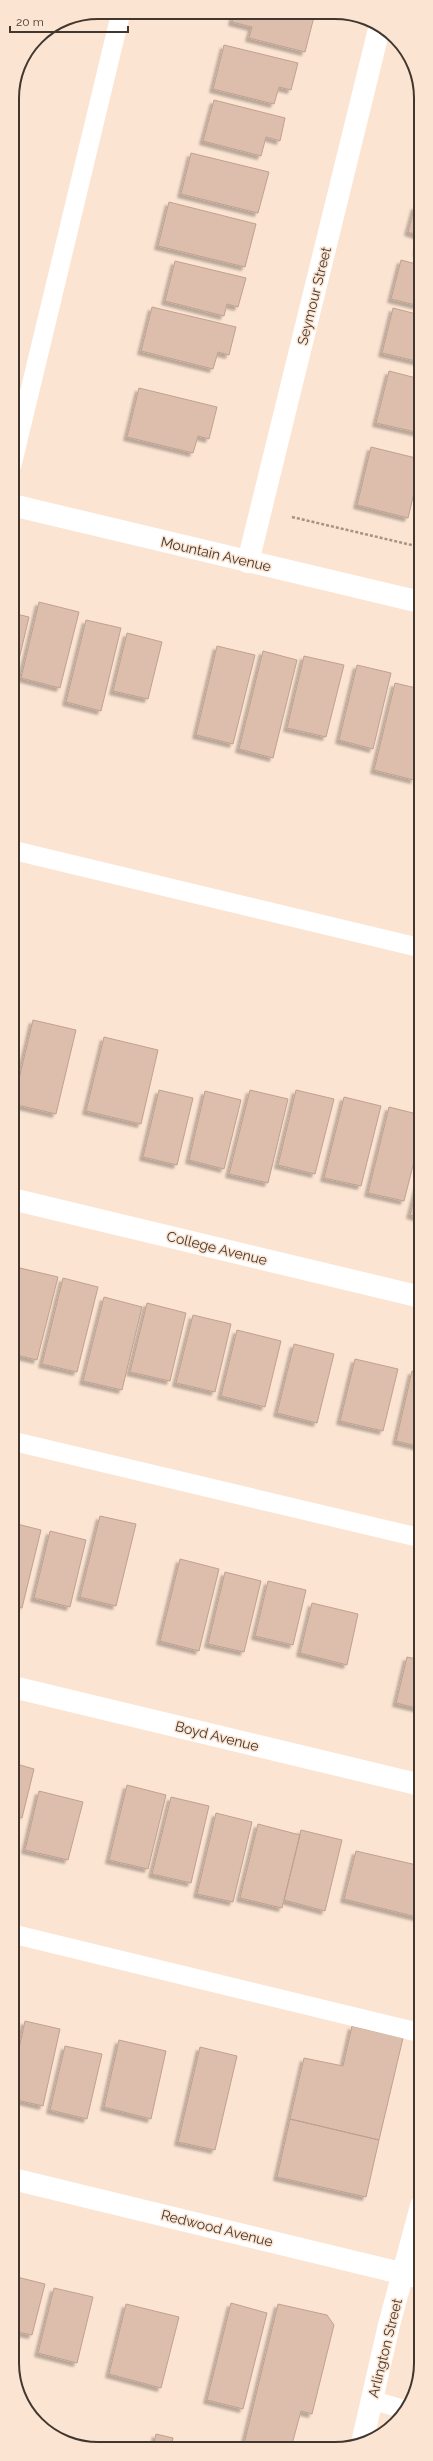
<svg xmlns="http://www.w3.org/2000/svg" width="433" height="2461" font-family="Raleway,sans-serif">
  <style>
    .building { fill: #ddbdab; stroke: #c0a18f; filter: url(#shadow) }
    .lines { fill: none; stroke-linecap: round; stroke-linejoin: round }
    .path { stroke: #a59385; stroke-width: 2.5; stroke-dasharray: 3 2; stroke-linecap: butt }
    .lane { stroke: #fff; stroke-width: 19 }
    .street { stroke: #fff; stroke-width: 22 }
    .secondary { stroke: #fff; stroke-width: 22 }
    .labels { text-anchor: middle; stroke-width: 3; stroke-linejoin: round; paint-order: stroke }
    .street-label { font-size: 14px; fill: #42372e; stroke: #fce4d2 }
    .rim { fill: none; stroke: #42372e; stroke-width: 2 }
  </style>
  <defs>
    <filter id="shadow"><feDropShadow dx="-3.5" dy="3.5" stdDeviation="1" flood-color="#0004"/></filter>
  </defs>
  <rect width="100%" height="100%" fill="#fce4d2"/>
  <!-- building -->
  <path class="building" d="M 234,13 L 315,13 L 305,52 L 249,38 L 252,27 L 232,22 Z
    M 224,45 L 298,63 L 291,90 L 279,87 L 274,104 L 213,89 Z
    M 24,57 L 27,57 L 18,92 L 13,91 L 19,65 Z
    M 214,100 L 285,118 L 280,141 L 266,137 L 261,156 L 203,141 Z
    M 191,153 L 269,172 L 258,213 L 181,194 Z
    M 169,202 L 256,224 L 245,267 L 158,246 Z
    M 415,206 L 420,207 L 420,236 L 408,232 Z
    M 420,239 L 420,253 L 417,252 Z
    M 401,260 L 420,265 L 420,306 L 391,299 Z
    M 175,261 L 246,278 L 238,307 L 227,304 L 224,316 L 165,301 Z
    M 152,307 L 236,327 L 229,355 L 218,352 L 213,369 L 141,351 Z
    M 393,308 L 420,315 L 420,362 L 382,353 Z
    M 389,371 L 420,379 L 420,433 L 376,423 Z
    M 139,388 L 217,407 L 209,439 L 198,436 L 193,453 L 127,437 Z
    M 371,447 L 420,459 L 420,468 L 408,518 L 357,505 Z
    M 39,602 L 79,612 L 60,688 L 21,678 Z
    M 12,613 L 29,617 L 13,685 L 12,685 Z
    M 86,620 L 121,628 L 101,711 L 66,702 Z
    M 127,633 L 162,642 L 148,699 L 113,691 Z
    M 217,646 L 255,655 L 233,744 L 196,735 Z
    M 263,651 L 297,660 L 273,758 L 239,749 Z
    M 304,656 L 344,665 L 326,737 L 287,728 Z
    M 357,665 L 391,673 L 373,749 L 339,740 Z
    M 395,683 L 420,689 L 420,754 L 414,780 L 374,770 Z
    M 33,1020 L 76,1030 L 56,1114 L 13,1104 Z
    M 104,1037 L 158,1050 L 141,1124 L 86,1111 Z
    M 12,1048 L 18,1049 L 12,1071 Z
    M 159,1090 L 193,1098 L 177,1165 L 143,1157 Z
    M 250,1090 L 288,1099 L 268,1183 L 229,1174 Z
    M 296,1090 L 334,1099 L 315,1174 L 278,1165 Z
    M 205,1091 L 241,1100 L 224,1169 L 189,1160 Z
    M 344,1097 L 381,1106 L 361,1186 L 324,1178 Z
    M 389,1107 L 421,1115 L 421,1134 L 404,1201 L 368,1193 Z
    M 421,1173 L 421,1218 L 410,1215 Z
    M 20,1268 L 58,1277 L 37,1360 L 12,1354 L 12,1299 Z
    M 63,1278 L 98,1287 L 77,1372 L 42,1364 Z
    M 104,1297 L 142,1307 L 122,1390 L 83,1381 Z
    M 147,1303 L 186,1313 L 170,1381 L 130,1372 Z
    M 193,1315 L 231,1324 L 215,1392 L 176,1383 Z
    M 237,1330 L 281,1341 L 265,1407 L 221,1396 Z
    M 294,1344 L 334,1354 L 317,1423 L 277,1413 Z
    M 355,1359 L 398,1369 L 383,1431 L 340,1421 Z
    M 412,1371 L 421,1373 L 421,1447 L 396,1441 Z
    M 100,1516 L 136,1524 L 116,1606 L 80,1597 Z
    M 13,1523 L 41,1530 L 22,1608 L 13,1606 Z
    M 50,1531 L 86,1540 L 70,1607 L 34,1598 Z
    M 180,1559 L 219,1569 L 199,1651 L 160,1641 Z
    M 225,1572 L 261,1581 L 244,1652 L 208,1644 Z
    M 268,1581 L 306,1590 L 293,1645 L 255,1636 Z
    M 312,1603 L 358,1614 L 347,1665 L 300,1653 Z
    M 407,1657 L 421,1660 L 421,1709 L 396,1703 Z
    M 13,1763 L 34,1769 L 22,1818 L 13,1816 Z
    M 127,1785 L 166,1795 L 148,1869 L 109,1860 Z
    M 39,1791 L 83,1802 L 68,1860 L 25,1850 Z
    M 171,1797 L 209,1806 L 191,1883 L 152,1874 Z
    M 216,1813 L 252,1822 L 233,1902 L 197,1894 Z
    M 258,1824 L 300,1835 L 282,1908 L 240,1898 Z
    M 301,1830 L 342,1840 L 325,1911 L 284,1900 Z
    M 356,1851 L 421,1866 L 421,1918 L 344,1899 Z
    M 25,2021 L 60,2029 L 43,2106 L 13,2099 L 13,2077 Z
    M 13,2026 L 15,2027 L 13,2038 Z
    M 352,2026 L 403,2038 L 379,2140 L 290,2119 L 304,2058 L 343,2066 Z
    M 119,2040 L 166,2051 L 151,2119 L 104,2107 Z
    M 65,2046 L 102,2054 L 87,2119 L 50,2110 Z
    M 200,2047 L 237,2056 L 215,2150 L 178,2142 Z
    M 290,2119 L 379,2140 L 366,2197 L 277,2177 Z
    M 13,2276 L 45,2284 L 32,2335 L 13,2331 Z
    M 54,2288 L 93,2297 L 77,2363 L 38,2353 Z
    M 231,2303 L 267,2313 L 243,2409 L 207,2400 Z
    M 126,2304 L 179,2317 L 161,2388 L 109,2374 Z
    M 278,2304 L 327,2315 L 334,2325 L 312,2414 L 301,2411 L 291,2448 L 243,2448 Z
    M 156,2434 L 173,2438 L 171,2448 L 153,2448 Z
    M 106,2444 L 121,2447 L 105,2447 Z"/>
  <g class="lines">
    <!-- path -->
    <path class="path" d="M 292,517 L 420,547"/>
    <!-- lane -->
    <path class="lane" d="M 12,465 L 121,12
      M 12,850 L 421,948
      M 12,1441 L 421,1538
      M 13,1934 L 421,2033
      M 372,2400 L 406,2410"/>
    <!-- street -->
    <path class="street" d="M 248,562 L 379,29
      M 12,1199 L 421,1297
      M 13,1687 L 421,1785"/>
    <!-- secondary -->
    <path class="secondary" d="M 12,505 L 420,602
      M 13,2179 L 421,2278
      M 362,2443 L 389,2325 L 421,2206"/>
  </g>
  <g class="labels">
    <!-- street labels -->
    <g class="street-label">
      <text transform="translate(314 296) rotate(-76)" y="5">Seymour Street</text>
      <text transform="translate(216 554) rotate(13)" y="5">Mountain Avenue</text>
      <text transform="translate(217 1248) rotate(14)" y="5">College Avenue</text>
      <text transform="translate(217 1736) rotate(14)" y="5">Boyd Avenue</text>
      <text transform="translate(217 2228) rotate(14)" y="5">Redwood Avenue</text>
      <text transform="translate(385 2348) rotate(-76)" y="5">Arlington Street</text>
    </g>
  </g>
  <!-- crop -->
  <path d="M0 0H433V2461H0ZM98 19H335A79 79 0 0 1 414 98V2363A79 79 0 0 1 335 2442H98A79 79 0 0 1 19 2363V98A79 79 0 0 1 98 19Z" fill="#fce4d2" fill-rule="evenodd"/>
  <path class="rim" d="M98 19H335A79 79 0 0 1 414 98V2363A79 79 0 0 1 335 2442H98A79 79 0 0 1 19 2363V98A79 79 0 0 1 98 19Z"/>
  <!-- scale -->
  <path d="M10 26v6h118v-6" fill="none" stroke="#42372e" stroke-width="2"/>
  <text x="16" y="26" font-size="12" fill="#42372e" stroke="#fce4d2" stroke-width="3" paint-order="stroke">20 m</text>
</svg>
